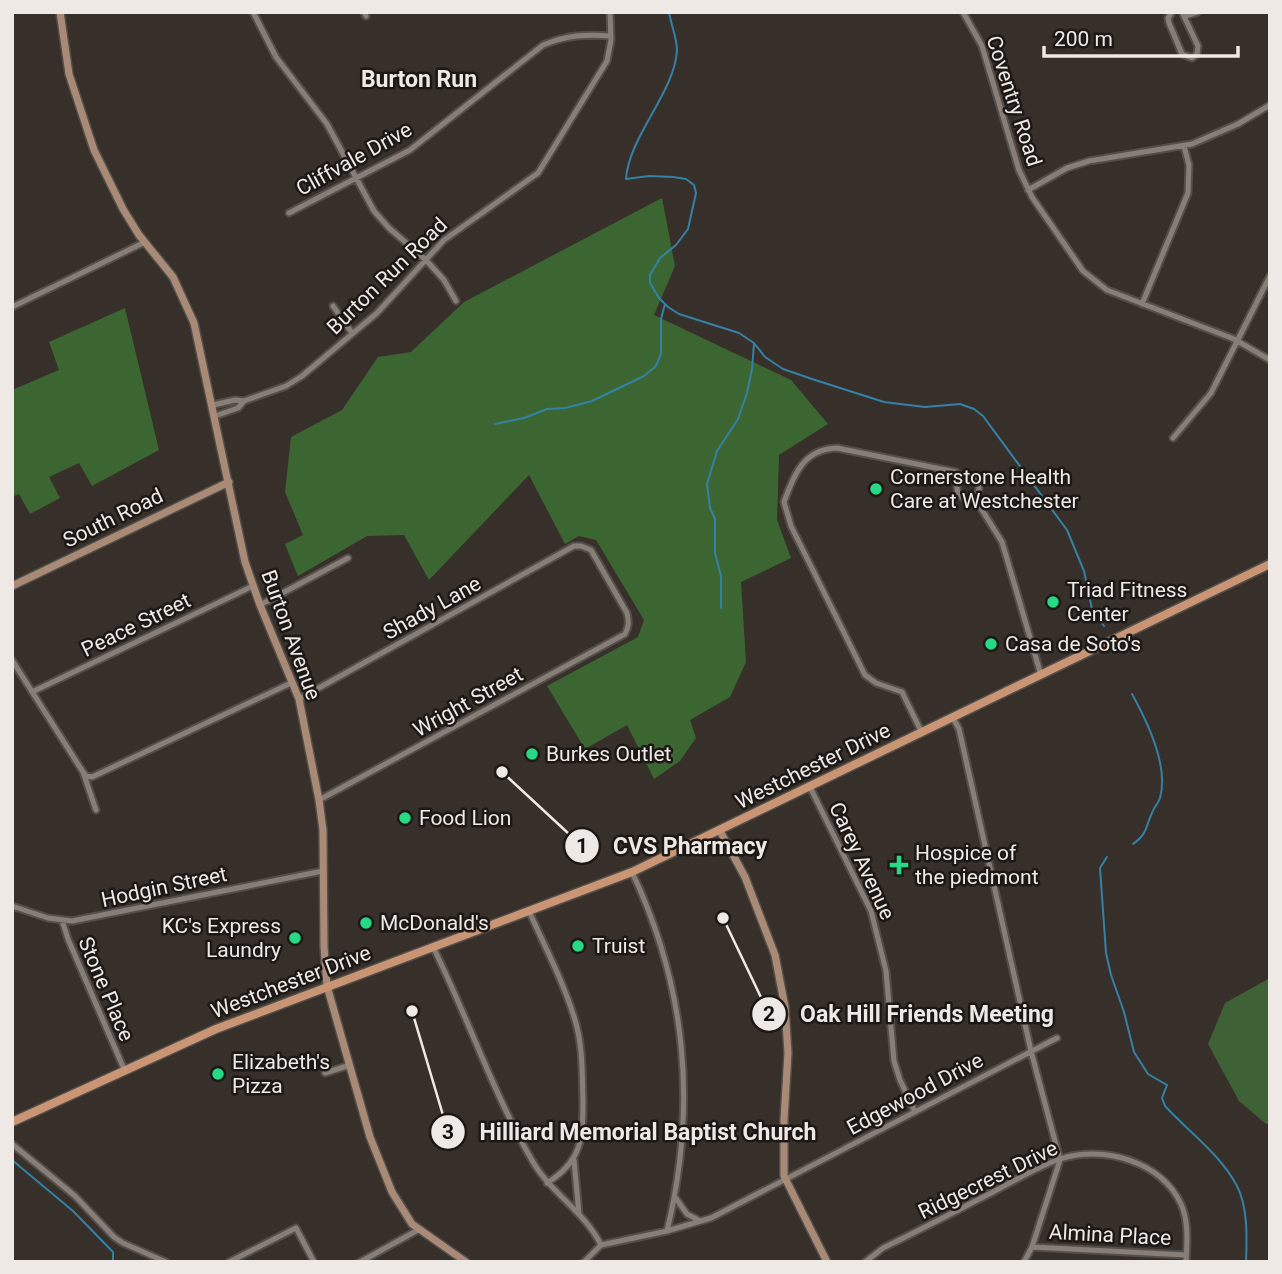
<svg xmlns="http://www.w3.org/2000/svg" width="1282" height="1274" font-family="Roboto,sans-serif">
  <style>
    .green { fill: #3e6235 }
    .forest { fill: #3c6631 }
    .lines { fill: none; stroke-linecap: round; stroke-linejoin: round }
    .stream { stroke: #3481a6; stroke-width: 2 }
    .street-casing { stroke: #544e49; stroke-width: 9 }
    .secondary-casing { stroke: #544e49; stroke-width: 10 }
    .primary-casing { stroke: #544e49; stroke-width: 11 }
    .street { stroke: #887e78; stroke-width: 5 }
    .secondary { stroke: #a98a76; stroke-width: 7 }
    .primary { stroke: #c99575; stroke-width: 8 }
    .poi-dot { fill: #27d885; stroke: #1b1815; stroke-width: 2.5 }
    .labels { text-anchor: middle; stroke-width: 5; stroke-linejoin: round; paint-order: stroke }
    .street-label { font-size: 21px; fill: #efe9e6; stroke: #1b1815 }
    .poi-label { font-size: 21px; fill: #efe9e6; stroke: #1b1815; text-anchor: start }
    .neighbourhood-label { font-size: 23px; font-weight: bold; fill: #efe9e6; stroke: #1b1815 }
    .leader { fill: none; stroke: #efe9e6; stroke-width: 2.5 }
    .callout-dot { fill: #efe9e6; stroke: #1b1815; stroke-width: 2.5 }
    .mark-label { font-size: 21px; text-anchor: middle; font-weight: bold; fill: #111 }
    .callout-label { font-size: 23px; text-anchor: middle; font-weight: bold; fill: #efe9e6; stroke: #1b1815; stroke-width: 5; stroke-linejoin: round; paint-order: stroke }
  </style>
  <rect width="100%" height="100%" fill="#372f2a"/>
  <!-- green -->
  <path class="green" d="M 1270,978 L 1270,1123 L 1266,1124 L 1239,1101 L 1208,1044 L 1225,1003 Z"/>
  <!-- forest -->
  <path class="forest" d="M 662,198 L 675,266 L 654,315 L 791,380 L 828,424 L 779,455 L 777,520 L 791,558 L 741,582 L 746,662 L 730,697 L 690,720 L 696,738 L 680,761 L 654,779 L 627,725 L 585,749 L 547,686 L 638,637 L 644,620 L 596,540 L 579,536 L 565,544 L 529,475 L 429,580 L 404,535 L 367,536 L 298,576 L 285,544 L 303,535 L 285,492 L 291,437 L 342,410 L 378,357 L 411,352 L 464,302 Z
    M 125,308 L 159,450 L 92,486 L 79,463 L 49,477 L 60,498 L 30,514 L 19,494 L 12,497 L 12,390 L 59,370 L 49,342 Z"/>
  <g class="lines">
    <!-- stream -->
    <path class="stream" d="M 669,12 C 671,25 677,38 677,50 C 675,92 629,136 626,179 L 649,176 L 673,177 L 686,179 L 694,185 L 696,193 L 688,229 L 676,245 L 660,258 L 650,275 L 650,283 L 659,298 L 668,307 L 679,314 L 739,333 L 754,343 L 765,357 L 783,369 L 812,379 L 884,402 L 925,407 L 960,404 L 974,409 L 983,416 L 1067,530 L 1084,571 L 1092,609 L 1104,626
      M 495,424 L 524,418 L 547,409 L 565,408 L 592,401 L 644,376 L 656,366 L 661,354 L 661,319 L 665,304
      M 721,608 L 721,576 L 715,553 L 715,519 L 710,508 L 707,484 L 717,451 L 738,419 L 747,393 L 752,369 L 754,344
      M 1132,694 C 1147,721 1169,767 1160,798 C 1158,804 1154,807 1152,813 C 1145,828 1148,833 1133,844
      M 1107,857 L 1100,868 L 1106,953 L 1111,975 L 1124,1012 L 1134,1052 L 1148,1074 L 1167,1085 L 1162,1098 L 1165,1106 C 1189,1132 1220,1154 1237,1186 C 1248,1207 1247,1239 1246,1262
      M 12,1160 L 73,1211 L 113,1252 L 113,1262"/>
    <!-- street casing -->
    <g class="street-casing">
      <path id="street" d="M 253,12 L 276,57 L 327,124 L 374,211 L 389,228 L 426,260 L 444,280 L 456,301
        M 364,12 L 366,16
        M 963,12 L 982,46 L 1019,170 L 1032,197 L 1083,271 L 1107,290 L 1234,339 L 1270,360
        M 1172,12 L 1168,18 L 1169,23 L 1182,54 L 1192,58 L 1197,54 L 1198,46 L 1182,12
        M 1185,16 L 1198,12
        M 1028,190 L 1067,168 L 1089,161 L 1192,144 L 1238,124 L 1270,105
        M 289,213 L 410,150 L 543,45 C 567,35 586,34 611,36
        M 1142,304 L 1188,193 L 1189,165 L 1184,146
        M 333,306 L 352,333
        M 12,307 L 145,242
        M 213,405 L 235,400 L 244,401
        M 215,416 L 238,408 L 244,401 L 286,386 L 302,376 L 377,313 L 444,240 L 538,173 L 607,61 L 611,40 L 610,12
        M 1173,438 L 1211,393 L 1270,276
        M957 488a11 11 0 1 1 22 0a11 11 0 1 1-22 0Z
        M 974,497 L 1002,542 L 1041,675
        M 260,605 L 348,558
        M 12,660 L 83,772 L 96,810
        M 32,692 L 253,586
        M 299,699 L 574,546 L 581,546 L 591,550 L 627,613 C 629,622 629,626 625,634 L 319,800
        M 953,718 L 959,729 L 1031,1051 L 1060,1160 L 1032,1247 L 1024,1262
        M 922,733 L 902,692 L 876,683 L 865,675 L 791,526 L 784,502 C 794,474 804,449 837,448 L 956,472 L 964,478
        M 83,772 L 86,776 L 92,777 L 291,683
        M 810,787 L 871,911 L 886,971 L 894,1061 L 900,1080 L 915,1112
        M 632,872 C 687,989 697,1106 667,1231
        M 12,906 L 48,918 L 72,921 L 323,871
        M 529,911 C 545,947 564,983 575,1020 C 583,1046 582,1073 583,1100 C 583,1139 582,1161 547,1183
        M 62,920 L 68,939 L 124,1069
        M 433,947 C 468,1017 493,1094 533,1162 C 551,1193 585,1212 601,1245
        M 325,1073 L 350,1065
        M 12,1144 L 75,1196 L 114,1237 L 123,1243 L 166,1262
        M 574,1160 L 579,1214
        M 675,1197 L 687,1214 L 700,1221
        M 1032,1247 L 1186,1255
        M 229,1262 L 296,1228 L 314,1262
        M 360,1262 L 418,1230
        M 584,1262 L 601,1245 L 667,1231 L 711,1218 L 1057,1038
        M 865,1262 L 883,1248 C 920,1230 956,1211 993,1192 C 1014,1181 1037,1167 1060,1159 C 1103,1145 1161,1161 1181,1204 C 1189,1222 1187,1243 1186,1262"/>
    </g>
    <!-- secondary casing -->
    <g class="secondary-casing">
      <path id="secondary" d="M 60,12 L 69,74 L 94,150 L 123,209 L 139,235 L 173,277 L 194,323 L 245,562 L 260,605 L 299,699 L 319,800 L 323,830 L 324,947 L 327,986 L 370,1137 L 392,1192 L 412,1224 L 466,1262
        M 12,586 L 229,482
        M 720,831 L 745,877 L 775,955 L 785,1007 L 788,1053 L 784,1120 L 784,1176 L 827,1262"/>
    </g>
    <!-- primary casing -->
    <g class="primary-casing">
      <path id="primary" d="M 12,1122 L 216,1029 L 632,872 L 1270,564"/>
    </g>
    <!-- street -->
    <use href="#street" class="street"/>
    <!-- secondary -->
    <use href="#secondary" class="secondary"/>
    <!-- primary -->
    <use href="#primary" class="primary"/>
  </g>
  <!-- markers -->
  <g class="poi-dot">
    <circle cx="876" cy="489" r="7"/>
    <circle cx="1053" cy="602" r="7"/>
    <circle cx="991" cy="644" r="7"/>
    <circle cx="532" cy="754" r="7"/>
    <circle cx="405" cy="818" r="7"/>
    <path d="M895.5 854.5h7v7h7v7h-7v7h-7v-7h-7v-7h7z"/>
    <circle cx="366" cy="923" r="7"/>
    <circle cx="295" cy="938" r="7"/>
    <circle cx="578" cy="946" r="7"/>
    <circle cx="218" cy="1074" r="7"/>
  </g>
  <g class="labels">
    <!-- street labels -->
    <g class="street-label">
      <text transform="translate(1014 101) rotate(72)" y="7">Coventry Road</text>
      <text transform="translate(354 159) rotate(-29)" y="7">Cliffvale Drive</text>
      <text transform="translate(387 276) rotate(-44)" y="7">Burton Run Road</text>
      <text transform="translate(113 518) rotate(-26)" y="7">South Road</text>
      <text transform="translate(432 608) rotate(-29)" y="7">Shady Lane</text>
      <text transform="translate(136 625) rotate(-26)" y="7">Peace Street</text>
      <text transform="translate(291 635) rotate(70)" y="7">Burton Avenue</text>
      <text transform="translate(468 702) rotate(-29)" y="7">Wright Street</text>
      <text transform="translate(813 766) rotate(-26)" y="7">Westchester Drive</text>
      <text transform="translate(862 861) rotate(65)" y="7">Carey Avenue</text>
      <text transform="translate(164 887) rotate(-12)" y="7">Hodgin Street</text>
      <text transform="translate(291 982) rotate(-21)" y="7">Westchester Drive</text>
      <text transform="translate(106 989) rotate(67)" y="7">Stone Place</text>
      <text transform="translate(915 1094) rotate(-28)" y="7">Edgewood Drive</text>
      <text transform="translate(988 1180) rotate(-26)" y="7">Ridgecrest Drive</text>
      <text transform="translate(1110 1235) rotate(3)" y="7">Almina Place</text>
    </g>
    <!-- poi labels -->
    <g class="poi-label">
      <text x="890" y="484">Cornerstone Health<tspan x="890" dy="24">Care at Westchester</tspan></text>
      <text x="1067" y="597">Triad Fitness<tspan x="1067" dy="24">Center</tspan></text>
      <text x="1005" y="651">Casa de Soto's</text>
      <text x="546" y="761">Burkes Outlet</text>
      <text x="419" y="825">Food Lion</text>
      <text x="915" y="860">Hospice of<tspan x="915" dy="24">the piedmont</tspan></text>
      <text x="380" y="930">McDonald's</text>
      <text x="281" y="933" text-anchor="end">KC's Express<tspan x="281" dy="24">Laundry</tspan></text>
      <text x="592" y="953">Truist</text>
      <text x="232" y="1069">Elizabeth's<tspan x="232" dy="24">Pizza</tspan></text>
    </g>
    <!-- neighbourhood labels -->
    <g class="neighbourhood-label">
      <text x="419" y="87">Burton Run</text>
    </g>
  </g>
  <!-- callouts -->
  <path class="leader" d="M502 772L582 846M723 918L769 1014M412 1011L448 1132"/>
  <g class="callout-dot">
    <circle cx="502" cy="772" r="7"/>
    <circle cx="723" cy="918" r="7"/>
    <circle cx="412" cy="1011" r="7"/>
    <circle cx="582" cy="846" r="18"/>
    <circle cx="769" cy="1014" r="18"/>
    <circle cx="448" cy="1132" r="18"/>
  </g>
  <g class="mark-label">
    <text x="582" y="853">1</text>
    <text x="769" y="1021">2</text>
    <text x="448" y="1139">3</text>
  </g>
  <g class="callout-label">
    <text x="690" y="854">CVS Pharmacy</text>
    <text x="927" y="1022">Oak Hill Friends Meeting</text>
    <text x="648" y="1140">Hilliard Memorial Baptist Church</text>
  </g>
  <!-- border -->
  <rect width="1282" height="1274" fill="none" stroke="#efe9e6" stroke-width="28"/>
  <!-- scale -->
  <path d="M1044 46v10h194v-10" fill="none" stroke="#efe9e6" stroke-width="3.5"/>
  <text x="1054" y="46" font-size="21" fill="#efe9e6" stroke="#1b1815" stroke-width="5" paint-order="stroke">200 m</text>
</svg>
